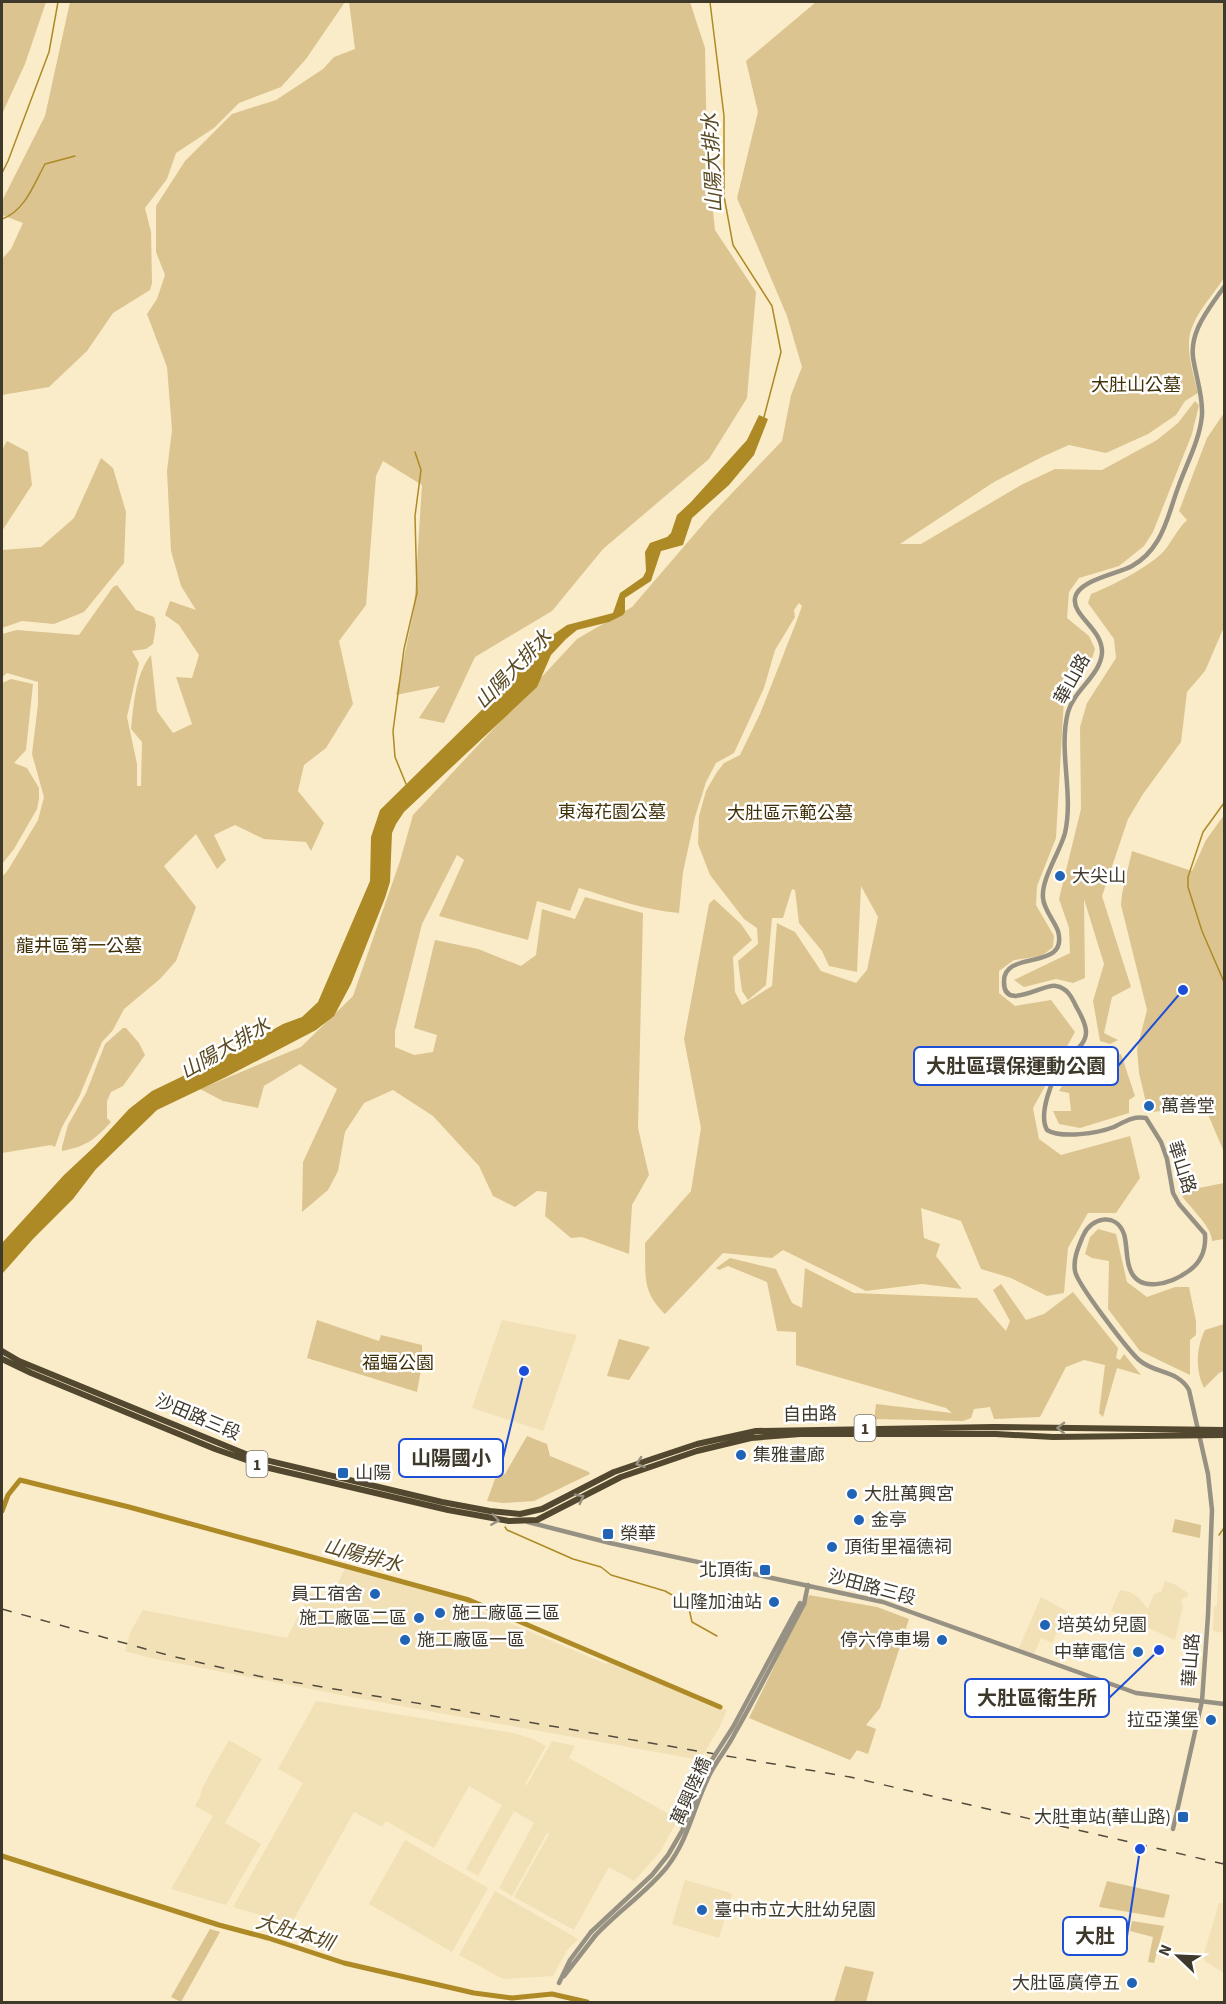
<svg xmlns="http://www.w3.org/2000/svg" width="1226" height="2004" font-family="'Source Sans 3','Noto Sans TC',sans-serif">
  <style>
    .built { fill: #f2e0b7 }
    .green { fill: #dbc48f }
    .water { fill: #ae8a26 }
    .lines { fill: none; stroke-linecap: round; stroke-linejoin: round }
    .stream { stroke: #ae8a26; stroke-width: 1.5 }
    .canal { stroke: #ae8a26; stroke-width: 5 }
    .tertiary { stroke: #979183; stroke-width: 4.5 }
    .primary { stroke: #52472f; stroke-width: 6 }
    .rail { stroke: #524b3c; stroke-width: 1.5; stroke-dasharray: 10 10; stroke-linecap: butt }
    .tertiary-bridge { stroke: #979183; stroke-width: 4.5 }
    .oneway { stroke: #979182 }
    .poi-dot { fill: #2164b5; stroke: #fff; stroke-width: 2 }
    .labels { text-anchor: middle; stroke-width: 5; stroke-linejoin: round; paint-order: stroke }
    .shield { fill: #fff; stroke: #79746b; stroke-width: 1.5 }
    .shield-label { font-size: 16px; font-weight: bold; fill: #3f392c }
    .park-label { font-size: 18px; fill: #413108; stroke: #fff }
    .street-label { font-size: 18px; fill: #3f392c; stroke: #fff }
    .poi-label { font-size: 18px; fill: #3f392c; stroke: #fff; text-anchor: start }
    .water-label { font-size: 20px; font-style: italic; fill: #5a4a23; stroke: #fff }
    .leader { fill: none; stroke: #1d4ed8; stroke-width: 2 }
    .callout-dot { fill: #1d4ed8; stroke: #fff; stroke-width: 2 }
    .callout { fill: #fff; stroke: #1d4ed8; stroke-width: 2 }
    .callout-label { font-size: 20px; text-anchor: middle; font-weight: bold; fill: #3f392c }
  </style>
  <rect width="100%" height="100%" fill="#faecc9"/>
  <!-- built -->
  <path class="built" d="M 502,1320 L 577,1335 L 543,1431 L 472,1408 Z
    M 1224,1526 L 1224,1633 L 1213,1631 L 1214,1607 L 1217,1605 L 1220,1531 Z
    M 345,1569 L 473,1604 L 476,1609 L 606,1664 L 611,1660 L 727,1710 L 719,1728 L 700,1760 L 357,1698 L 151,1658 L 125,1651 L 131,1631 L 143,1610 L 287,1638 L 310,1593 L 329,1600 Z
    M 1165,1581 L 1176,1585 L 1188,1593 L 1187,1597 L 1183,1598 L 1181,1603 L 1183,1606 L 1175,1640 L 1111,1611 L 1120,1590 L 1130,1592 L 1138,1597 L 1148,1609 L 1154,1594 L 1161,1592 Z
    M 1041,1597 L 1068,1612 L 1052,1643 L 1041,1638 L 1034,1654 L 1019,1648 Z
    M 316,1701 L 513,1733 L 533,1739 L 546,1746 L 525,1784 L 526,1786 L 552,1741 L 575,1746 L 569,1758 L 678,1819 L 660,1852 L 634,1881 L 609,1867 L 574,1930 L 514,1897 L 549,1834 L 547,1833 L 512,1896 L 499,1888 L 534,1823 L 514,1811 L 478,1876 L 466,1869 L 502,1805 L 469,1786 L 434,1848 L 386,1821 L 382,1827 L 354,1812 L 291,1924 L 233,1907 L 303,1783 L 278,1769 Z
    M 229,1740 L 262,1759 L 225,1823 L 261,1844 L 226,1905 L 171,1889 L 213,1816 L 195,1806 L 200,1797 L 202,1788 Z
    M 405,1840 L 488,1888 L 452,1952 L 369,1904 Z
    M 685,1880 L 731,1893 L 732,1895 L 719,1938 L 672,1924 Z
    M 495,1891 L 578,1939 L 567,1950 L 553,1976 L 503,1979 L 459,1955 Z
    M 1219,1903 L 1224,1903 L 1224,1973 L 1206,1962 L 1203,1957 Z"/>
  <!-- green -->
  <path class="green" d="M 2,2 L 46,2 L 25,64 L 2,114 Z
    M 70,2 L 345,2 L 306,59 L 281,87 L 239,103 L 214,128 L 176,153 L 167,179 L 145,208 L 151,232 L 152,283 L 150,290 L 113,313 L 87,351 L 49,387 L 2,395 L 2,259 L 11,249 L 23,223 L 2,215 L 2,201 L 45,116 Z
    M 349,2 L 690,2 L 705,48 L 707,155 L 715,230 L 756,292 L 747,398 L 709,459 L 603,549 L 552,611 L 475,657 L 444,723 L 419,718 L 440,686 L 396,695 L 414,610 L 422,485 L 383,461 L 376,476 L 366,605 L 339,641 L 353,704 L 326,748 L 304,765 L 298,791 L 324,823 L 311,851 L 306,842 L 264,839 L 235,825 L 214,835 L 226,860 L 217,869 L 196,834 L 164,866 L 196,907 L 176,961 L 160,979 L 124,1009 L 113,1030 L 102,1042 L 79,1097 L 62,1127 L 55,1147 L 51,1145 L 2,1153 L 2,877 L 8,870 L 38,820 L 44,797 L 32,754 L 38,704 L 38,682 L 7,673 L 2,677 L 2,634 L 17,630 L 79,635 L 113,587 L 117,585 L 136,610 L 154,617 L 156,625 L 153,644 L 146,649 L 132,651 L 139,663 L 127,717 L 137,764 L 137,786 L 141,786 L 142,742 L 131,729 C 134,704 135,675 151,655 L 157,711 L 173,733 L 192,724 L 176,677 L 192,678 L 199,655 L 179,625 L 165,615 L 170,601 L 196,610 L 181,586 L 171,551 L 167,471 L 172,430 L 167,367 L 147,314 L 157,299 L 165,275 L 156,252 L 156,206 L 185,161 L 232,114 L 276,100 L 323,69 L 334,57 L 355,49 Z
    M 816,2 L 1224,2 L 1224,278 C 1212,297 1191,317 1189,341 C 1188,358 1194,376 1198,393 L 1185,401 L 1176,415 L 1148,434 L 1106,453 L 1069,445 L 1044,456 L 994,482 L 900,544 L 921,544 L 1021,485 L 1055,469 L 1102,470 L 1157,440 L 1178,423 L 1195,401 L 1199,405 L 1192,434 L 1153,532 L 1144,546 L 1119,566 L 1079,578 L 1069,592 L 1067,618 L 1089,636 L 1095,649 C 1089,672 1077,678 1064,698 L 1056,838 L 1037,886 L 1036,905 L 1054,936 L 1053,947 L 1042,956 L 1014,960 L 999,971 L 999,993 L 1015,1006 L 1051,1000 L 1075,1032 L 1033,1108 L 1039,1139 L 1061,1155 L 1130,1136 L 1140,1178 L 1116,1213 L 1088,1213 L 1068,1248 L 1064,1293 L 1047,1296 L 1011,1278 L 981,1269 L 961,1221 L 921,1208 L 924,1238 L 940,1244 L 936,1256 L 962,1289 L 922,1284 L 866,1291 L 783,1250 L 772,1258 L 723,1253 L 665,1314 C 641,1291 646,1275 645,1243 L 691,1191 L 701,1128 L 684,1039 L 709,904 L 714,899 L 741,924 L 752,940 L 733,957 L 735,992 L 742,1005 L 772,986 L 777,923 L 795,932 L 821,971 L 856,983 L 867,970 L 878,917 L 861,886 L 857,972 L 829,966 L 822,951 L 799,923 L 795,890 L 792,889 L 783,918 L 772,918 L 766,985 L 748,1000 L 742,991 L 738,961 L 758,944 L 757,928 L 744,919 L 710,875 L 698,844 L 699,816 L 706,791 L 717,772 L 724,763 L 740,755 L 760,714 L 797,620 L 802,606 L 799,603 L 794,610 L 795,617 L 775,650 L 764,688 L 734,753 L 716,763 L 706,782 L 695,817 L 683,872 L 679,913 C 644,910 612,898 579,888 L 570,911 L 537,901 L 528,940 L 439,916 L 464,860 L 457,855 L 422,924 L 395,1031 L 395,1047 L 414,1055 L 433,1052 L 437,1035 L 414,1028 L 435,940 L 478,949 L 521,966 L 536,955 L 542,909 L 575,919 L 585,897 L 643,913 L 638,1128 L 649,1175 L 632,1205 L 629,1254 L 582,1237 L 571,1238 L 545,1216 L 547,1192 L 537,1191 L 515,1207 L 493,1196 L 479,1166 L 433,1116 L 393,1090 L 364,1103 L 345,1132 L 338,1171 L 328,1190 L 302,1212 L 303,1162 L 337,1089 L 300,1064 L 264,1086 L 258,1108 L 223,1101 L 200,1089 L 301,1047 L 353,996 L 400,861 L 413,815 L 577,639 L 632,607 L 711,515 L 782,441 L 791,395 L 802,367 L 787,316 L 737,198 L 758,112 L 746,61 Z
    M 1224,413 L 1224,627 L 1205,671 L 1187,692 L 1181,742 L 1143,794 L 1128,819 L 1102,896 L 1131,987 L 1112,997 L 1104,1033 L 1118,1040 L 1110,1044 L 1100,1041 L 1093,1001 L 1104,964 L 1084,899 L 1085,978 L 1073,983 L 1056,979 L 1024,987 L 1014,980 L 1070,953 L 1069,928 L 1059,899 L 1081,809 L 1080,727 L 1087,703 L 1116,658 L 1114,639 L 1088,603 L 1091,594 C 1111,586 1145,569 1161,554 C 1170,546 1176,530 1187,520 L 1179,511 L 1207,438 Z
    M 7,441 L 28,452 L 32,485 L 2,531 L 2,450 Z
    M 101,458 L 113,468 L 126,512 L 124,563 L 84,612 L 54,624 L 22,621 L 2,628 L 2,550 L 41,547 L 74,518 Z
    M 11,679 L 33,684 L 26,750 L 14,763 L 27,768 L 39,788 L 39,799 L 37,809 L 14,849 L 2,864 L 2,683 Z
    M 1224,815 L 1224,1152 L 1204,1105 L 1153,1112 L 1148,1111 L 1139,1073 L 1137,1049 L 1147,1010 L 1121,905 L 1122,894 L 1132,851 L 1192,871 L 1206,840 Z
    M 123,1028 L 126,1028 L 139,1043 L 145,1055 L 123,1086 L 111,1092 L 107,1101 L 107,1118 L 111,1122 C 94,1140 87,1146 62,1151 L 62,1147 L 68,1125 L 86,1093 L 105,1044 Z
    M 1121,1054 L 1135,1096 L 1129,1100 L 1129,1113 L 1080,1128 L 1059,1124 L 1053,1111 L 1071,1111 L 1069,1093 L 1059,1091 L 1080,1057 L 1085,1059 Z
    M 1224,1183 L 1224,1239 L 1212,1241 C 1212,1226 1188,1206 1179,1192 Z
    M 1098,1229 L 1116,1234 L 1127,1282 L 1147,1297 L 1175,1287 L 1189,1287 L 1196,1321 L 1196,1335 L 1190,1340 L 1190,1375 L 1140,1351 L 1108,1309 L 1109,1261 L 1092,1258 L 1085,1254 L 1090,1237 Z
    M 730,1258 L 776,1269 L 792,1303 L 802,1308 L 805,1268 L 854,1293 L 977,1298 L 1006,1331 L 1010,1321 L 993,1290 L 1001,1284 L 1026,1320 L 1044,1314 L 1073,1292 L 1118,1348 L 1116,1358 L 1120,1360 L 1124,1354 L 1141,1375 L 1117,1368 L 1103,1417 L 1099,1413 L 1105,1365 L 1084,1360 L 1066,1367 L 1040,1417 L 994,1419 L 990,1407 L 974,1409 L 971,1418 L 963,1421 L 874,1419 L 876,1404 L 952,1413 L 946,1408 L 796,1365 L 796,1332 L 777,1331 L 767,1282 L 728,1266 L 719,1270 L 716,1268 Z
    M 317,1320 L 379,1341 L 381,1335 L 422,1345 L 422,1364 L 417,1392 L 307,1358 Z
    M 1224,1324 L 1224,1371 L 1219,1373 L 1204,1388 C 1195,1370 1196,1348 1205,1330 Z
    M 619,1339 L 650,1347 L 629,1380 L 607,1376 Z
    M 527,1436 L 547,1444 L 550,1456 L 589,1472 L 590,1474 L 534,1501 L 503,1503 L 487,1501 L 495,1479 L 505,1474 Z
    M 1175,1519 L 1201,1525 L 1200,1538 L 1172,1532 Z
    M 809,1595 L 877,1607 L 909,1619 L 880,1708 L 866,1725 L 876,1729 L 868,1754 L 857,1750 L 850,1760 L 749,1718 Z
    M 1107,1881 L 1170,1895 L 1164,1918 L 1099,1907 Z
    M 1132,1921 L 1164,1926 L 1154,1963 L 1148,1962 L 1153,1937 L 1130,1931 Z
    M 210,1929 L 220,1932 L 181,2002 L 171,1997 Z
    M 845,1966 L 874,1972 L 866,2002 L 834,2002 Z"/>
  <!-- water -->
  <path class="water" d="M 759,415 L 768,419 L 754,455 L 729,485 L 692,518 L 683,545 L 661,551 L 651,581 L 625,598 L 625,612 L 623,615 L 609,622 L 577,630 L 566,639 L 551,655 L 537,687 L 404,812 L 396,824 L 392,833 L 390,882 L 385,898 L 351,984 L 334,1016 L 316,1030 L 226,1077 L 157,1110 L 96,1169 L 73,1199 L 33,1239 L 2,1274 L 2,1243 L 64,1175 L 95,1146 L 129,1109 L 152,1091 L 235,1051 L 283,1024 L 302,1017 L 318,1002 L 370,881 L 371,837 L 380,810 L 504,688 L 544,641 L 567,625 L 613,613 L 620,593 L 643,577 L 646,571 L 645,552 L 650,543 L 667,537 L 671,533 L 677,515 L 691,502 L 747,440 Z"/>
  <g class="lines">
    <!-- stream -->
    <path class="stream" d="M 710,2 L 724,116 L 724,196 L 733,245 L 772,306 L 781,352 L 764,417
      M 2,173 L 8,161 L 49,52 L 58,2
      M 2,219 C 25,211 34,184 45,164 L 75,156
      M 406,784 L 395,757 L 393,731 L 404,649 L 417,593 L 415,516 L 421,470 L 415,452
      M 1224,803 L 1203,832 L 1188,877 L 1188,887 L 1202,931 L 1224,982
      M 505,1527 L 507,1530 L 573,1559 L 601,1567 L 611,1575 L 665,1591 L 688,1604 L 692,1622 L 717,1636
      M 1219,1535 L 1224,1528"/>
    <!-- canal -->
    <path class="canal" d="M 2,1511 L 8,1495 L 20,1480 L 129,1507 L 469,1600 L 720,1707
      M 2,1856 L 219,1925 L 268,1938 L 344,1963 L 474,1993 L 512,1998 L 552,1994 L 587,2002"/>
    <!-- tertiary -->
    <path class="tertiary" d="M 528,1522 L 610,1543 L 883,1602 L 1136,1693 L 1224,1704
      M 804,1604 L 808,1585
      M 1173,1829 L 1202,1701 L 1208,1615 L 1212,1510 L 1208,1474 L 1189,1390 C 1178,1370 1155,1374 1139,1360 C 1128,1350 1077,1284 1075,1271 C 1073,1259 1078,1248 1083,1236 C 1091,1217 1116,1212 1124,1234 C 1127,1244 1126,1256 1129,1266 C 1137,1296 1173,1283 1190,1270 C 1202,1261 1206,1248 1205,1234 L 1179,1204 L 1173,1193 L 1167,1159 L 1161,1142 L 1146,1118 C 1133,1116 1126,1121 1114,1127 C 1098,1133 1062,1139 1047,1130 C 1038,1114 1052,1079 1062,1065 C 1069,1054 1086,1047 1086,1032 C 1086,1024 1081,1015 1077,1008 C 1072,998 1068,988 1056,986 C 1043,983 1003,1013 1004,981 C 1004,949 1069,972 1058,931 C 1054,920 1044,910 1043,898 C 1041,879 1060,852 1065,833 C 1074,793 1058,751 1068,712 C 1074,690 1100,676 1102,653 C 1103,629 1072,616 1075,598 C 1078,580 1118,574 1132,566 C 1143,560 1152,550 1158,540 C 1168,523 1172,503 1179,485 C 1187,463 1200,439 1202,415 C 1203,397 1197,380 1194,363 C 1187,334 1208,310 1224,287
      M 564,1976 L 595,1936
      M 559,1983 L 570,1960 L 591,1932"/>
    <!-- primary -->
    <path class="primary" d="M 2,1351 L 19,1361 L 253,1457 L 442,1502 L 490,1511 L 520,1514 L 542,1509 L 614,1472 L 652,1459 L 697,1444 L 756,1431 L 994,1427 L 1224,1430
      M 2,1359 L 31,1373 L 215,1449 L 269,1468 L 448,1510 L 509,1521 L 537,1520 L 621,1477 L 697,1451 L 751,1438 L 800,1434 L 996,1434 L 1053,1437 L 1224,1435"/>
    <!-- rail -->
    <path class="rail" d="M 2,1609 L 171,1656 L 258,1676 L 850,1777 L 1224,1864"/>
    <!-- tertiary-bridge -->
    <path class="tertiary-bridge" d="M 591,1932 L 652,1875 L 668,1855 L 682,1831 L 706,1769 L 733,1727 L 800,1603
      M 595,1936 C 617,1912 646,1893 667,1867 C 690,1837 694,1804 711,1772 C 718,1759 728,1747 735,1733 C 759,1691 781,1647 804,1604"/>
  </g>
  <!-- one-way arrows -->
  <defs><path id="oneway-chevron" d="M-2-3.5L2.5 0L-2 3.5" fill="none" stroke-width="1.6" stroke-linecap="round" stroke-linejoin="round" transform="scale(1.5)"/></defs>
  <g class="oneway">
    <use href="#oneway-chevron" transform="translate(1061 1428) rotate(-179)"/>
    <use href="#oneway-chevron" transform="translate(640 1463) rotate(161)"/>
    <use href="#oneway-chevron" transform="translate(580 1498) rotate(-27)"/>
    <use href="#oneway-chevron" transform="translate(495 1520) rotate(8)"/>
  </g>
  <!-- markers -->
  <g class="poi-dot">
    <circle cx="1060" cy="876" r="6"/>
    <circle cx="1149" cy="1106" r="6"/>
    <circle cx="741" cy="1455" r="6"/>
    <rect x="337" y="1467" width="12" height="12" rx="3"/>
    <circle cx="852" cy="1494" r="6"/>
    <circle cx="859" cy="1520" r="6"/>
    <rect x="602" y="1528" width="12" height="12" rx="3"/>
    <circle cx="832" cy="1547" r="6"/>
    <rect x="759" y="1564" width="12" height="12" rx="3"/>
    <circle cx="375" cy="1594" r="6"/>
    <circle cx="774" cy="1602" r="6"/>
    <circle cx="440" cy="1613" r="6"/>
    <circle cx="419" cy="1618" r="6"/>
    <circle cx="1045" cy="1625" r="6"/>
    <circle cx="405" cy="1640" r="6"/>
    <circle cx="942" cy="1640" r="6"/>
    <circle cx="1138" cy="1652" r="6"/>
    <circle cx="1211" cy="1720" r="6"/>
    <rect x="1177" y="1811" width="12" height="12" rx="3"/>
    <circle cx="702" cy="1910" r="6"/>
    <circle cx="1132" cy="1983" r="6"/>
  </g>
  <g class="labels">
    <!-- shield labels -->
    <g class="shield">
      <rect x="854.5" y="1415" width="21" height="26" rx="4.5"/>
      <rect x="246.5" y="1451" width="21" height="26" rx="4.5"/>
    </g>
    <g class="shield-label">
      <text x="865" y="1434">1</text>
      <text x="257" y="1470">1</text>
    </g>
    <!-- park labels -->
    <g class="park-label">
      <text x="1136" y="391">大肚山公墓</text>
      <text x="612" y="818">東海花園公墓</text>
      <text x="790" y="819">大肚區示範公墓</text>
      <text x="79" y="952">龍井區第一公墓</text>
      <text x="398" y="1369">福蝠公園</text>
    </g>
    <!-- street labels -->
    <g class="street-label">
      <text transform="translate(1072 679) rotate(-61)" y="6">華山路</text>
      <text transform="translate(1182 1167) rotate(72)" y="6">華山路</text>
      <text transform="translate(810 1414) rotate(-1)" y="6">自由路</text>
      <text transform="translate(198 1417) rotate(23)" y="6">沙田路三段</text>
      <text transform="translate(872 1587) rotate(15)" y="6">沙田路三段</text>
      <text transform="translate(1191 1660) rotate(-86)" y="6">華山路</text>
      <text transform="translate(691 1791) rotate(-66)" y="6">萬興陸橋</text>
    </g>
    <!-- poi labels -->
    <g class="poi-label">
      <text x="1072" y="882">大尖山</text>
      <text x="1161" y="1112">萬善堂</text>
      <text x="753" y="1461">集雅畫廊</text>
      <text x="355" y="1479">山陽</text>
      <text x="864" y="1500">大肚萬興宮</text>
      <text x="871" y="1526">金亭</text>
      <text x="620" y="1540">榮華</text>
      <text x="844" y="1553">頂街里福德祠</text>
      <text x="753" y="1576" text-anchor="end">北頂街</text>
      <text x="363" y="1600" text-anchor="end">員工宿舍</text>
      <text x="762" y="1608" text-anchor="end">山隆加油站</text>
      <text x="452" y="1619">施工廠區三區</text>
      <text x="407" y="1624" text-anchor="end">施工廠區二區</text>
      <text x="1057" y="1631">培英幼兒園</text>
      <text x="417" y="1646">施工廠區一區</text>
      <text x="930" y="1646" text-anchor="end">停六停車場</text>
      <text x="1126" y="1658" text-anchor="end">中華電信</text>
      <text x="1199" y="1726" text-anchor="end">拉亞漢堡</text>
      <text x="1171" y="1823" text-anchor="end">大肚車站(華山路)</text>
      <text x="714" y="1916">臺中市立大肚幼兒園</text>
      <text x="1120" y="1989" text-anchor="end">大肚區廣停五</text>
    </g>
    <!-- water labels -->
    <g class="water-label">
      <text transform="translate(712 163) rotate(-93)" y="7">山陽大排水</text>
      <text transform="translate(513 669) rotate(-46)" y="7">山陽大排水</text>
      <text transform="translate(225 1048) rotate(-30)" y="7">山陽大排水</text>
      <text transform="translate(363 1555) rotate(15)" y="7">山陽排水</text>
      <text transform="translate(295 1932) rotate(17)" y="7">大肚本圳</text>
    </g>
  </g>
  <!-- callouts -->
  <path class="leader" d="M1183 990L1118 1066M524 1371L503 1458M1159 1650L1109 1698M1140 1849L1127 1936"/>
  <g class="callout-dot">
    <circle cx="1183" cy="990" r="6"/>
    <circle cx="524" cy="1371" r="6"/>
    <circle cx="1159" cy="1650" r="6"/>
    <circle cx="1140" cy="1849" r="6"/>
  </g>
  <g class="callout">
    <rect x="914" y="1047" width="204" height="38" rx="6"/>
    <rect x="399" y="1439" width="104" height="38" rx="6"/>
    <rect x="965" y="1679" width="144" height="38" rx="6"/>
    <rect x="1063" y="1917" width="64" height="38" rx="6"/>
  </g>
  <g class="callout-label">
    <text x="1016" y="1073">大肚區環保運動公園</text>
    <text x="451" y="1465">山陽國小</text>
    <text x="1037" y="1705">大肚區衛生所</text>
    <text x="1095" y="1943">大肚</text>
  </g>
  <!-- border -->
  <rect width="1226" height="2004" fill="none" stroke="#3f392c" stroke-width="6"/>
  <!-- north arrow -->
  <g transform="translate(1178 1956) rotate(293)" stroke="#ffffff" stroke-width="4.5" paint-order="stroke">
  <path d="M0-4.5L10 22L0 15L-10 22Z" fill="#3f392c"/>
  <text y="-9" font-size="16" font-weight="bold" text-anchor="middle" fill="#3f392c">N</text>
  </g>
</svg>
